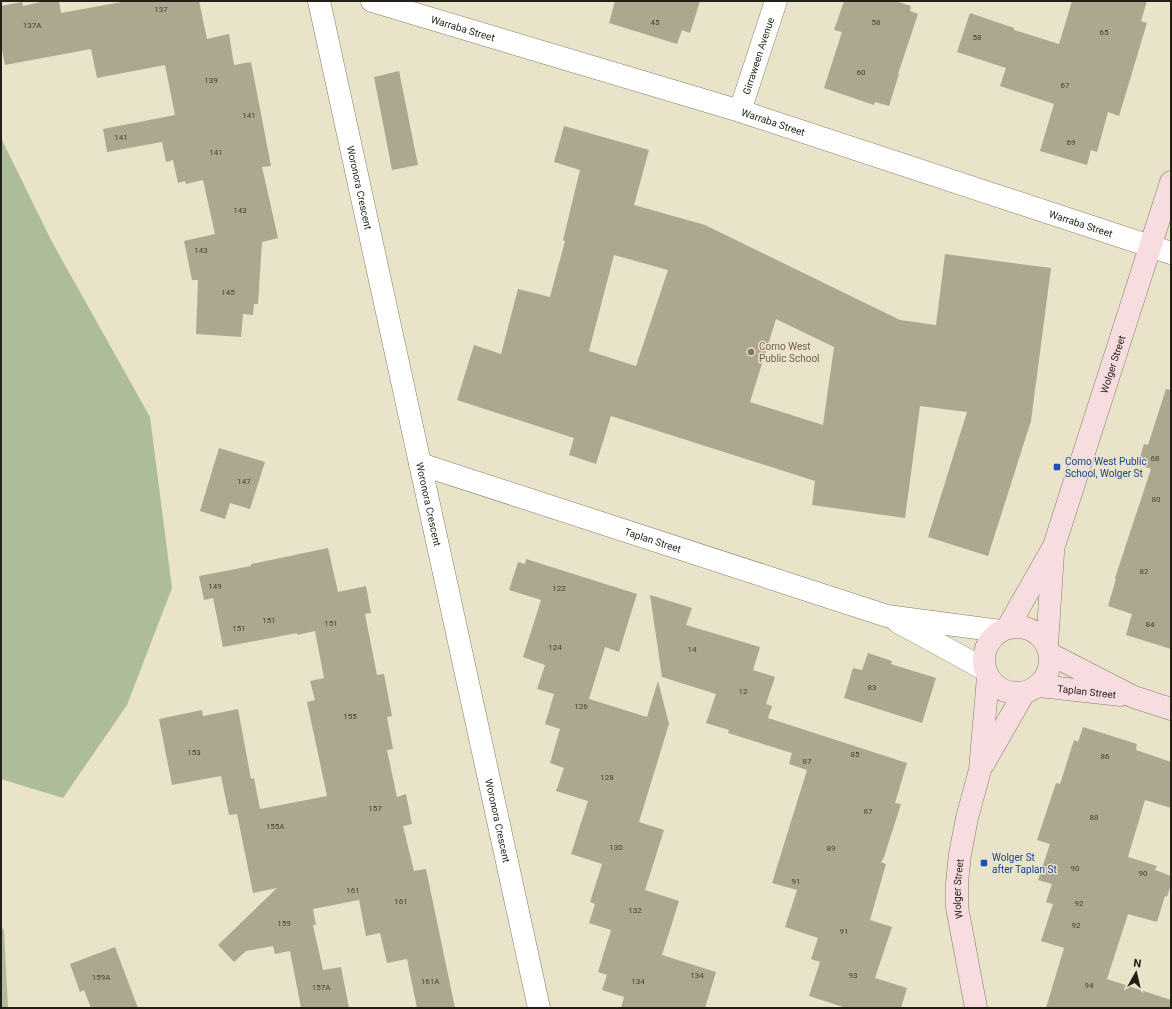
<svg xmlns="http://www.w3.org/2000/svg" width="1172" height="1009" font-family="Roboto,sans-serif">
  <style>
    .green { fill: #aebd99 }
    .building { fill: #aca88f; fill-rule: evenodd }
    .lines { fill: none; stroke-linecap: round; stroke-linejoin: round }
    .street-casing { stroke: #827e66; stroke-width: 23 }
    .secondary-casing { stroke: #827e66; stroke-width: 23 }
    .street { stroke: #fff; stroke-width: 22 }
    .secondary { stroke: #f7dce0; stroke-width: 22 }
    .education-dot { fill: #8d6e63; stroke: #e8e3c9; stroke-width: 1.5 }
    .transit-dot { fill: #1a4fb4; stroke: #e8e3c9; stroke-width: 1.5 }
    .labels { text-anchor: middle; stroke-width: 3; stroke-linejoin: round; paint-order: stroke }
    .number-label { font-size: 8px; fill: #444134 }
    .street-label { font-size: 10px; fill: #211f16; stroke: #e8e3c9 }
    .education-label { font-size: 10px; fill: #785e54; stroke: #e8e3c9; text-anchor: start }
    .transit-label { font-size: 10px; fill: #164399; stroke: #e8e3c9; text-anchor: start }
  </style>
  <rect width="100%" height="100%" fill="#e8e3c9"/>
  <!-- green -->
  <path class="green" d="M 1,138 L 52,242 L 150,417 L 172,588 L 127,705 L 63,798 L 1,779 Z
    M 1,928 L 4,929 L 8,1008 L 1,1008 Z"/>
  <!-- building -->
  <path class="building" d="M 45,1 L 59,1 L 61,13 L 127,1 L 199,1 L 207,39 L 229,34 L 234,65 L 251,62 L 271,166 L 262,167 L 278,238 L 262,242 L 258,304 L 254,304 L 253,315 L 243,314 L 241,337 L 196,334 L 198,280 L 192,280 L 184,241 L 215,234 L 203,180 L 186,184 L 185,181 L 178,183 L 173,160 L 166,162 L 162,142 L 107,152 L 103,129 L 175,115 L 165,65 L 97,78 L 91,49 L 5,65 L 1,44 L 1,6 L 22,2 L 23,6 Z
    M 615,1 L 700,1 L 690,33 L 682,30 L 677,44 L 609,23 Z
    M 844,1 L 895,1 L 911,6 L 910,11 L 918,14 L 898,74 L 899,74 L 889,106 L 875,102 L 874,105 L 824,88 L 842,32 L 834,30 Z
    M 1072,1 L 1147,1 L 1141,21 L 1147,23 L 1119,116 L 1108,112 L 1097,152 L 1091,150 L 1087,165 L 1040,151 L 1054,104 L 1000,86 L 1006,68 L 957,52 L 970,13 L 1014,28 L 1014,30 L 1059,44 Z
    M 399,71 L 418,165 L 392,170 L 374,77 Z
    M 564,126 L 649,150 L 634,205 L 705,225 L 900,320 L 936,325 L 945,254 L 1051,268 L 1031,421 L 988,556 L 928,537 L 967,412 L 920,406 L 905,518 L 812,505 L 815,481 L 611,416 L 596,464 L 569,455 L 574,438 L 457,400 L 474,345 L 501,354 L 518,289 L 550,297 L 565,241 L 563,240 L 580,170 L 554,162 ZM 614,255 L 668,270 L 636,366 L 589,351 ZM 776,319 L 834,347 L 823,425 L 750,402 Z
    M 1166,389 L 1171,390 L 1171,649 L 1126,635 L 1132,614 L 1108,606 L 1116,579 L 1115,578 L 1151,469 L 1138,464 L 1144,444 L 1148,445 Z
    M 219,448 L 265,462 L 250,509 L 230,503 L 225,519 L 200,511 Z
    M 328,548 L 338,592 L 366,586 L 371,613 L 365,614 L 377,675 L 384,674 L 392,716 L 387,717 L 393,749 L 387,750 L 397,797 L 406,794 L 412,824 L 403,826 L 414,871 L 426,869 L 455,1008 L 417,1008 L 407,959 L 387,963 L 380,933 L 366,936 L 359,900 L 313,909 L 316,925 L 313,925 L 323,970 L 341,967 L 349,1008 L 301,1008 L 290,951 L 275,954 L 273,946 L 246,951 L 234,962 L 218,945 L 277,888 L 253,893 L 237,814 L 229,815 L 221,776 L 172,785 L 159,719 L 202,710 L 203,716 L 238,709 L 251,779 L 254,778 L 260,809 L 327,796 L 307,702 L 315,700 L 310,681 L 324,678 L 315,631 L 297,635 L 297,633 L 223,647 L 213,598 L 204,600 L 199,576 L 251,566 L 251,564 Z
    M 526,559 L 637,594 L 619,652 L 605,647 L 589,699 L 647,717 L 658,681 L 669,724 L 639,822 L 664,830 L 645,890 L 679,901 L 662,955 L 716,972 L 705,1008 L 621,1008 L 624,997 L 602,990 L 607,975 L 598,972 L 611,930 L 589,923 L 595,904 L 590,902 L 602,864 L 571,854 L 588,801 L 556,791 L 564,768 L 550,763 L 560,729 L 545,724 L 554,694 L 537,689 L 545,665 L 523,657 L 541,600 L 509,590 L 518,562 L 525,564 Z
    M 650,595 L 692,608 L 686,625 L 760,647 L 753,670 L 775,677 L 766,704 L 772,706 L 768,718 L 907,763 L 895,803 L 901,804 L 884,857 L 881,862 L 886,864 L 870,920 L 892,927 L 875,978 L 907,988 L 901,1008 L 846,1008 L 809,996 L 820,962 L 811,959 L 818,938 L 785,927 L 797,890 L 772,883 L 807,770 L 789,764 L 792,753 L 728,733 L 729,730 L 706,723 L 716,694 L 662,677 Z
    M 868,653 L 892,661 L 891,664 L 936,678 L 922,723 L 844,698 L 853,668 L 862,670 Z
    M 1083,727 L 1137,744 L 1136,750 L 1171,762 L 1171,808 L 1145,800 L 1128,857 L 1157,866 L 1155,870 L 1171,876 L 1171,884 L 1167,897 L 1165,896 L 1157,922 L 1128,914 L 1107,979 L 1171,1000 L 1171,1008 L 1046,1008 L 1064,948 L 1041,941 L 1053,904 L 1046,902 L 1052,884 L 1038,880 L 1050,844 L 1037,840 L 1056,783 L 1060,784 L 1074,740 L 1078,742 Z
    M 115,947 L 138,1008 L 91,1008 L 84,990 L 80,992 L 70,964 Z"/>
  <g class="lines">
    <!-- street casing -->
    <g class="street-casing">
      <g id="street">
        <path id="s1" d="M 319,1 L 539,1008"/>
        <path id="s2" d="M 372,1 L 740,111 L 1171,253"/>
        <path id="s3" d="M 740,111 L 776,1"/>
        <path id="s4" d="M 420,464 L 887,616 L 1000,631"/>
        <path d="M 898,622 L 984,669"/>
      </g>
    </g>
    <!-- secondary casing -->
    <g class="secondary-casing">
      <g id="secondary">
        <circle cx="1017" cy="660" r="33"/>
        <path id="s5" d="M 1008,627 L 1054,546 L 1171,182"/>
        <path d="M 1047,645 L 1053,553"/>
        <path d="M 1050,654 L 1134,697 L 1171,709"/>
        <path id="s6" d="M 1039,686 L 1121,695"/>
        <path d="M 984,763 L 1024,693"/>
        <path id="s7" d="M 976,1008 L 957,907 L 957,883 L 960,854 L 967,818 L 980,770 L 988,677"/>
      </g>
    </g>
    <!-- street -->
    <use href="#street" class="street"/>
    <!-- secondary -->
    <use href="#secondary" class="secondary"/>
  </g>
  <!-- markers -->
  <circle class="education-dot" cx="751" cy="352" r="4"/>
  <g class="transit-dot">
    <rect x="1053" y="463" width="8" height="8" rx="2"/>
    <rect x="980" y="859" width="8" height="8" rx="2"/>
  </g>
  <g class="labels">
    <!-- number labels -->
    <g class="number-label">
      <text x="161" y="12">137</text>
      <text x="655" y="25">45</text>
      <text x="876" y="25">58</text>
      <text x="32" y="28">137A</text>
      <text x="1104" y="35">65</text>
      <text x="977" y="40">58</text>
      <text x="861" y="75">60</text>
      <text x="211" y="83">139</text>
      <text x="1065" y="88">67</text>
      <text x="249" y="118">141</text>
      <text x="121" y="140">141</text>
      <text x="1071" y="145">69</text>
      <text x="216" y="155">141</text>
      <text x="240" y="213">143</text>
      <text x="201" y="253">143</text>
      <text x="228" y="295">145</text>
      <text x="1155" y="461">68</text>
      <text x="244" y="484">147</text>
      <text x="1156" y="502">80</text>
      <text x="1144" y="574">82</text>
      <text x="215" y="589">149</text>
      <text x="559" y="591">122</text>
      <text x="269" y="623">151</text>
      <text x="331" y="626">151</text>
      <text x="1150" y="627">84</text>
      <text x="239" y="631">151</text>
      <text x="555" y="650">124</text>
      <text x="692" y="652">14</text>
      <text x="872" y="690">83</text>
      <text x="743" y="694">12</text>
      <text x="581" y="709">126</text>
      <text x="350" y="719">155</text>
      <text x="194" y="755">153</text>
      <text x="855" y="757">85</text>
      <text x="1105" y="759">86</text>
      <text x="807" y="764">87</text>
      <text x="607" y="780">128</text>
      <text x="375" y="811">157</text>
      <text x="868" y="814">87</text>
      <text x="1094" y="820">88</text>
      <text x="275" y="829">155A</text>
      <text x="616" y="850">130</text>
      <text x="831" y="851">89</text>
      <text x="1075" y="871">90</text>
      <text x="1143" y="876">90</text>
      <text x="796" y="884">91</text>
      <text x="353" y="893">161</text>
      <text x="401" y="904">161</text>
      <text x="1079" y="906">92</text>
      <text x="635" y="913">132</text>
      <text x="284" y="926">159</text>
      <text x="1076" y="928">92</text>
      <text x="844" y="934">91</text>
      <text x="697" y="978">134</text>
      <text x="853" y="978">93</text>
      <text x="101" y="980">159A</text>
      <text x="430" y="984">161A</text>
      <text x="638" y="984">134</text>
      <text x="1089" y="988">94</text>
      <text x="321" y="990">157A</text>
    </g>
    <!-- street labels -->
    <g class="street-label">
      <text dy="4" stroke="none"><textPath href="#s2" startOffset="95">Warraba Street</textPath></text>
      <text dy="4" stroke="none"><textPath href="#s3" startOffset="58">Girraween Avenue</textPath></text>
      <text dy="4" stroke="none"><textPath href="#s2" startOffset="419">Warraba Street</textPath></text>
      <text dy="4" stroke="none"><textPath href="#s1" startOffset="191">Woronora Crescent</textPath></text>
      <text dy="4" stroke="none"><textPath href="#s2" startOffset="743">Warraba Street</textPath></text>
      <text dy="4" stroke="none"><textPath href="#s5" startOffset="284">Wolger Street</textPath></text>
      <text dy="4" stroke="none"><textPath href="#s1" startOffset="515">Woronora Crescent</textPath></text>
      <text dy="4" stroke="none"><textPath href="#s4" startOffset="245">Taplan Street</textPath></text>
      <text dy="4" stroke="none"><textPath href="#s6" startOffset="48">Taplan Street</textPath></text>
      <text dy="4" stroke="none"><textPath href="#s1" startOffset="839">Woronora Crescent</textPath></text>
      <text dy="4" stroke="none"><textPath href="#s7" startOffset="121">Wolger Street</textPath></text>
    </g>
    <!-- education labels -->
    <g class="education-label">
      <text x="759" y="350">Como West<tspan x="759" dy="12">Public School</tspan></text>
    </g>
    <!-- transit labels -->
    <g class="transit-label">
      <text x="1065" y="465">Como West Public<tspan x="1065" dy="12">School, Wolger St</tspan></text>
      <text x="992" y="861">Wolger St<tspan x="992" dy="12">after Taplan St</tspan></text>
    </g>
  </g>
  <!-- border -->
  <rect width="1172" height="1009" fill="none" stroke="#211f16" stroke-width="4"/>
  <!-- north arrow -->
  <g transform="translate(1136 973) rotate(8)" stroke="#e8e3c9" stroke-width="3" paint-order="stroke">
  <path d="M0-3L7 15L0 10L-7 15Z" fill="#211f16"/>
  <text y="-6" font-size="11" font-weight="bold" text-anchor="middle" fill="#211f16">N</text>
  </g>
</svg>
